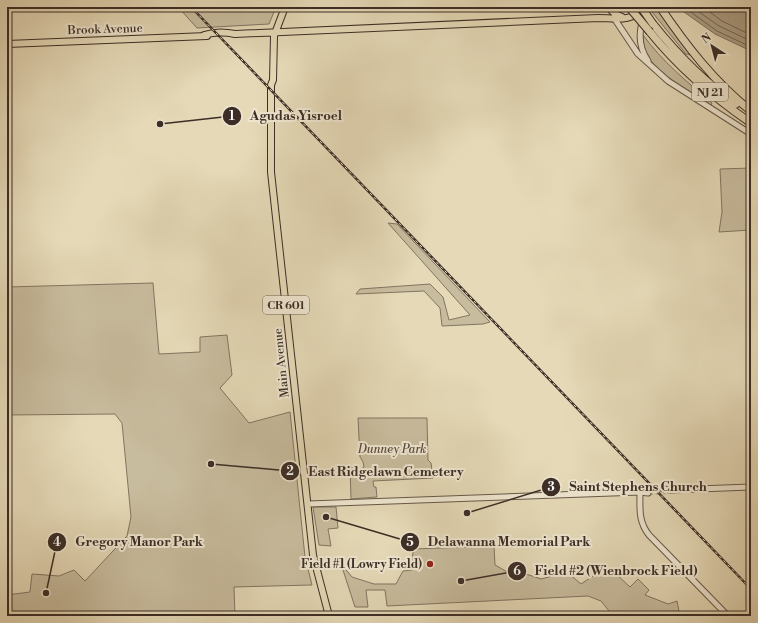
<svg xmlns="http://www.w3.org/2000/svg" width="758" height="623" font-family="'Libre Bodoni',serif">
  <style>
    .green { fill: #c8bc9e; stroke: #827562 }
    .water { fill: #ac9f86; stroke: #7f7260 }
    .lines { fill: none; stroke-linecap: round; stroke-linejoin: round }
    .shore { stroke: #746656; stroke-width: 1 }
    .minor-tunnel { stroke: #c3b79a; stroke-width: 5; stroke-dasharray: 5 2.5; stroke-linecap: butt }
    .minor-casing { stroke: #66594a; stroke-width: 7 }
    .major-casing { stroke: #3c2e26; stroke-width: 8 }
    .highway-casing { stroke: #3c2e26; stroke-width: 9 }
    .minor { stroke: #eee6d0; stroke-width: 5 }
    .major { stroke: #e5d9b7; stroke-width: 6 }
    .highway { stroke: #e5d9b7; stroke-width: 7 }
    .rail-casing { stroke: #3c2e26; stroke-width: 2.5 }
    .rail { stroke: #eee6d0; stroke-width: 1; stroke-dasharray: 3; stroke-linecap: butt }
    .highway-bridge-casing { stroke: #3c2e26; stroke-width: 9; stroke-linecap: butt }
    .highway-bridge { stroke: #e5d9b7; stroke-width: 7 }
    .poi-dot { fill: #8f2418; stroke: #eee6d0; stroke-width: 1.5 }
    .labels { text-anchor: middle; stroke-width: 4; stroke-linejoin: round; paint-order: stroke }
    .shield { fill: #eee6d0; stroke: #716559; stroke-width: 1 }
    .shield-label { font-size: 11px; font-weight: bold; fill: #3c2e26 }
    .street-label { font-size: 12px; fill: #3c2e26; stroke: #eee6d0 }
    .park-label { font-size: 12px; font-style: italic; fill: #584a3e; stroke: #eee6d0 }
    .poi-label { font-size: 12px; font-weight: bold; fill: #3c2e26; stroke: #eee6d0; text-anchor: end }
    .leader { fill: none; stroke: #3c2e26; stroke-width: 1.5 }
    .callout-dot { fill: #3c2e26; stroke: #eee6d0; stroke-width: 1.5 }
    .mark-label { font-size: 12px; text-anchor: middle; font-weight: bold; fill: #fff }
    .callout-label { font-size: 13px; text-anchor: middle; font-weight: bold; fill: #3c2e26; stroke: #eee6d0; stroke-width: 4; stroke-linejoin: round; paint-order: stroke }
  </style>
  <rect width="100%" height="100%" fill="#e5d9b7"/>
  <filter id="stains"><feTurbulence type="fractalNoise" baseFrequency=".005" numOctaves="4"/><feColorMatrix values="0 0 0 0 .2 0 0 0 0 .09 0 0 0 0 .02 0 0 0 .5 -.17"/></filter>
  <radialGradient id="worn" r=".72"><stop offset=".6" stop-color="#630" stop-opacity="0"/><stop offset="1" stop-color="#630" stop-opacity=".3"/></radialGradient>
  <!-- green -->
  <path class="green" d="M 178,7 L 276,7 L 269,24 L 197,28 Z
    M 648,7 L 657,7 L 691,55 L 686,54 Z
    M 643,35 C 663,62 686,81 712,103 L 711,106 C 692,93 651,71 643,47 C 642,44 643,39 643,35 Z
    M 751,168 L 751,230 L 719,232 L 722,212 L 720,169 Z
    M 388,223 L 397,224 L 490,322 L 483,324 L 442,326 L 440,308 L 424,291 L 356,294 L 360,289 L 430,284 L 443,297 L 449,320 L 470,315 Z
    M 153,283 L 159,354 L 200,352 L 200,337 L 227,335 L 232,375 L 220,388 L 249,423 L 290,412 L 305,557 L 312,585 L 234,587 L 235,616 L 7,616 L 7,595 L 30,592 L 32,574 L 59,576 L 74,570 L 85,581 L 127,536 L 131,517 L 122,423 L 115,414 L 7,415 L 7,287 Z
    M 358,418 L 427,418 L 428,460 L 431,463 L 433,478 L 373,481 L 374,487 L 376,487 L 377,497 L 351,499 L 350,466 L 356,470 L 360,470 L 364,467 L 363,462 L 360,457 Z
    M 313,507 L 336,507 L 338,528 L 328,529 L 331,546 L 319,545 Z
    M 494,546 L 495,565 L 511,574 L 511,569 L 541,579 L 567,572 L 581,584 L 596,574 L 615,573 L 630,587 L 638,579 L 649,590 L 645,595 L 668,604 L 677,601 L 680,616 L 613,616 L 601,601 L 588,596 L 387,606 L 385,590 L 366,590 L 368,607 L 355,607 L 341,564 L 352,577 L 374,584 L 396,584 L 403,571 L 412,570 L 413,549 Z"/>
  <!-- water -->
  <path class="water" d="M 677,7 L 751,7 L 751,51 L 715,34 Z"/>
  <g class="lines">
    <!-- shore -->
    <path class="shore" d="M 684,7 L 717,31 L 751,47
      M 692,7 L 719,26 L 751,41
      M 703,7 L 722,21 L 751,35"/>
    <!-- minor-tunnel -->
    <path class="minor-tunnel" d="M 645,490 L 656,489
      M 648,493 L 666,492"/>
    <!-- minor casing -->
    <g class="minor-casing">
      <path id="minor" d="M 645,9 C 640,28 636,43 648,61
        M 614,18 L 638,54 L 668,81 L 751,134
        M 663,489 L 670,490 L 751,487
        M 640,492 C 640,508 638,521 649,535 L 728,616
        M 308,504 L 640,492 L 648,493"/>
    </g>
    <!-- major casing -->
    <g class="major-casing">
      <path id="major" d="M 285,7 L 274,36 L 273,80 L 271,85 L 271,172 L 313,555 L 329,616
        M 608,7 L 615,14 L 622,17
        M 204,35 C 214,32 225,32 235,34 L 598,18 C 613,18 634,23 643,7
        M 7,44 L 207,36"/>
    </g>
    <!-- highway casing -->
    <g class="highway-casing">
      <path id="highway" d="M 660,7 C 686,45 714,82 751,111
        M 653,24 C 677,54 704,82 736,104
        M 650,32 C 679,68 713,97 751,123"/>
    </g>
    <!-- minor -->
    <use href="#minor" class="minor"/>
    <!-- major -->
    <use href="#major" class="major"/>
    <!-- highway -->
    <use href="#highway" class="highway"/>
    <!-- rail casing -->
    <g class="rail-casing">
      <path id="rail" d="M 191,7 L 751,589"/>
    </g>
    <!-- rail -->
    <use href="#rail" class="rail"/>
    <!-- highway-bridge casing -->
    <g class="highway-bridge-casing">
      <path id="highway-bridge" d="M 629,7 L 650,32
        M 641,7 L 653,24"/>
    </g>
    <!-- highway-bridge -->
    <use href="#highway-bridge" class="highway-bridge"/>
  </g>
  <!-- markers -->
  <circle class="poi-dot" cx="430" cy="564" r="4"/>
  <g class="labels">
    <!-- shield labels -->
    <g class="shield">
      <rect x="692" y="83" width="36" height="18" rx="3"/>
      <rect x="263" y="296" width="46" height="18" rx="3"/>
    </g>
    <g class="shield-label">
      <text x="710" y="96">NJ 21</text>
      <text x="286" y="309">CR 601</text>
    </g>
    <!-- street labels -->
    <g class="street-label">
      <text transform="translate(105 29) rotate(-2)" y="4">Brook Avenue</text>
      <text transform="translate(281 363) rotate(-96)" y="4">Main Avenue</text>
    </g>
    <!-- park labels -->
    <g class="park-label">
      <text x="392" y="453">Dunney Park</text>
    </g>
    <!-- poi labels -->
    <g class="poi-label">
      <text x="422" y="568">Field #1 (Lowry Field)</text>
    </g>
  </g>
  <!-- callouts -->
  <path class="leader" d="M160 124L232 116M211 464L290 471M467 513L551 487M46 593L57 542M326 517L410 542M461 581L517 571"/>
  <g class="callout-dot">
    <circle cx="160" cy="124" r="4"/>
    <circle cx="211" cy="464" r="4"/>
    <circle cx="467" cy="513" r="4"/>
    <circle cx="46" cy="593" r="4"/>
    <circle cx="326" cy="517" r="4"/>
    <circle cx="461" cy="581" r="4"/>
    <circle cx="232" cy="116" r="10"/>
    <circle cx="290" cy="471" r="10"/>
    <circle cx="551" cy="487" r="10"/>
    <circle cx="57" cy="542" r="10"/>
    <circle cx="410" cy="542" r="10"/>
    <circle cx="517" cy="571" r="10"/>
  </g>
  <g class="mark-label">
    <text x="232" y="120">1</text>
    <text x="290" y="475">2</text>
    <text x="551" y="491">3</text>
    <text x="57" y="546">4</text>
    <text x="410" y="546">5</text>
    <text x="517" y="575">6</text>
  </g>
  <g class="callout-label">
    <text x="296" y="120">Agudas Yisroel</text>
    <text x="386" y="476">East Ridgelawn Cemetery</text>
    <text x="638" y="491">Saint Stephens Church</text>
    <text x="139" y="546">Gregory Manor Park</text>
    <text x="509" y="546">Delawanna Memorial Park</text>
    <text x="616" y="575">Field #2 (Wienbrock Field)</text>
  </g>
  <!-- margin -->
  <rect width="758" height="623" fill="none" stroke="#e5d9b7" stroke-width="24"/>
  <rect x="8" y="8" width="742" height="607" fill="none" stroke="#3c2e26" stroke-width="2"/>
  <rect x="12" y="12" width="734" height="599" fill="none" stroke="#3c2e26"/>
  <!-- north arrow -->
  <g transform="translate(712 46) rotate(324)" stroke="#eee6d0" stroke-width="3" paint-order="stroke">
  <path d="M0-3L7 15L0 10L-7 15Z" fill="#3c2e26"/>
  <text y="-6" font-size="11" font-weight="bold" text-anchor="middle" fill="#3c2e26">N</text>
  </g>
  <rect width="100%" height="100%" filter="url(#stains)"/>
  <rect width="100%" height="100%" fill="url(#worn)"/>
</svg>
